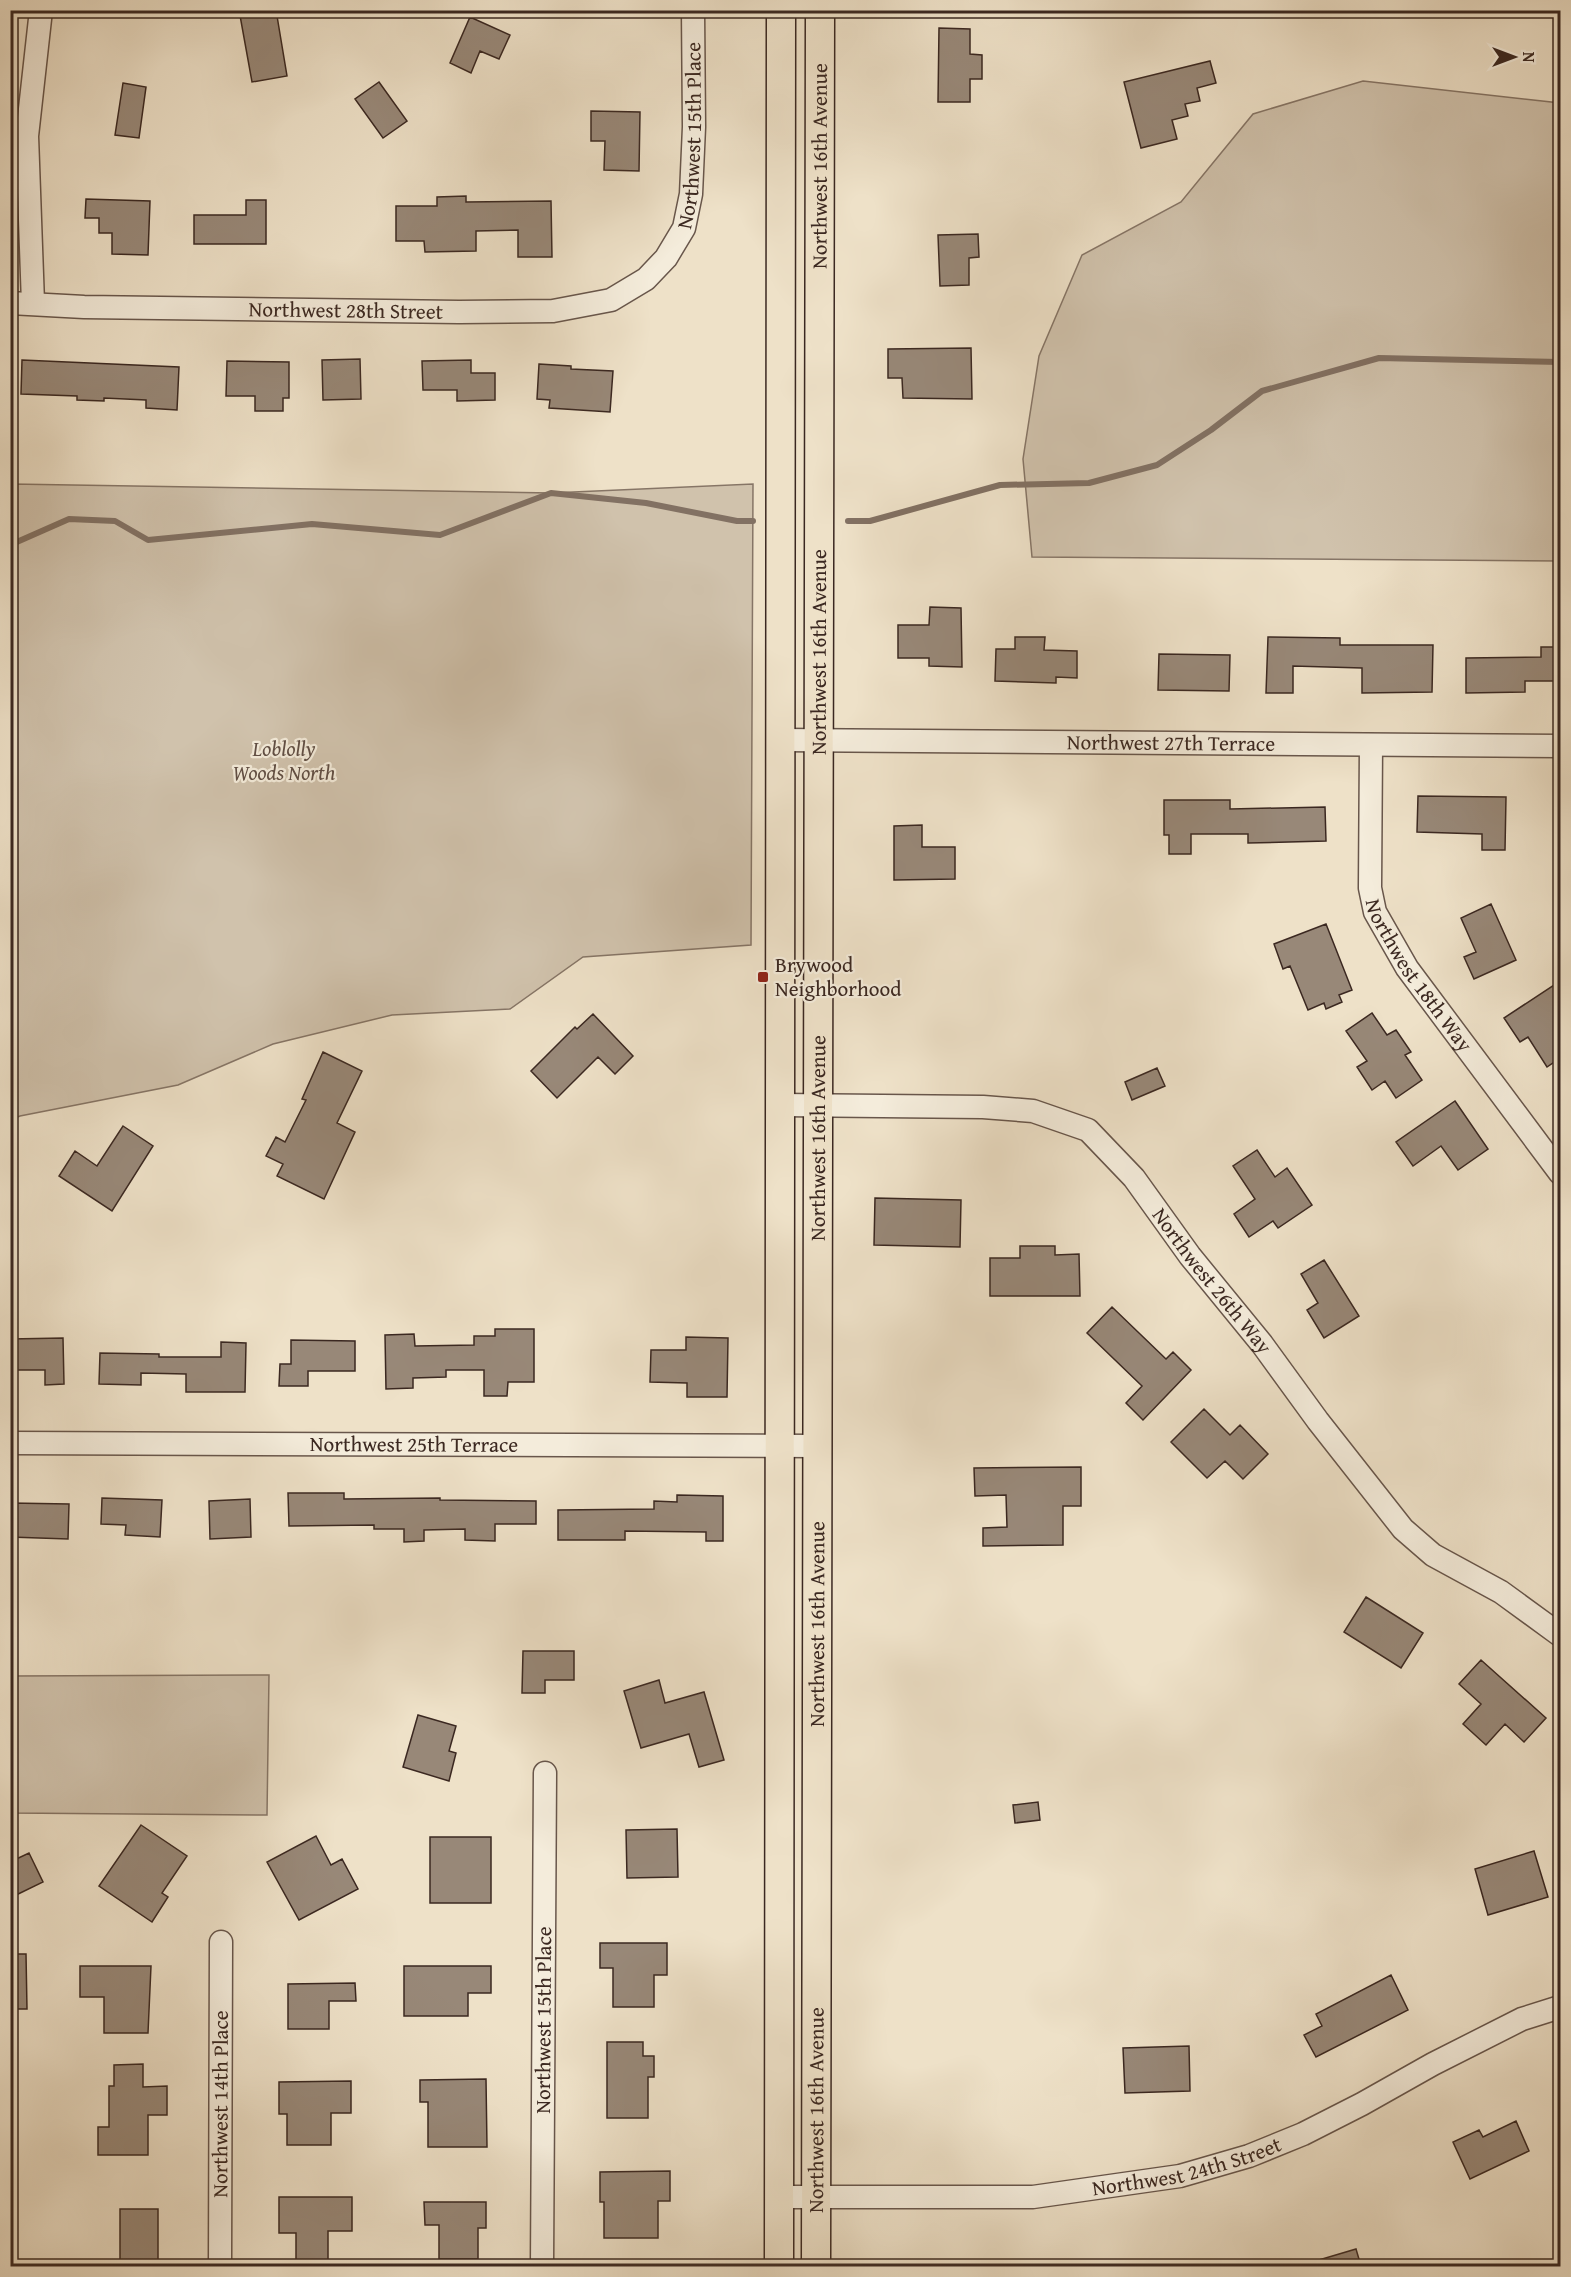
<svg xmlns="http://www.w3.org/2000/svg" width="1571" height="2277" font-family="'Gentium Book Plus',serif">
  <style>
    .green { fill: #d0c2ac; stroke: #867566; stroke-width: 1.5 }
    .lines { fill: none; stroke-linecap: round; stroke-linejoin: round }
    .stream { stroke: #827163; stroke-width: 6 }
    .building { fill: #988878; stroke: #3b2821; stroke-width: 1.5 }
    .minor-casing { stroke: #68564b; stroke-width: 25 }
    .major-casing { stroke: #3b2821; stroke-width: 31 }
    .minor { stroke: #f4ecdb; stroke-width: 22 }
    .major { stroke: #eee1c8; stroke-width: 28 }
    .poi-dot { fill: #8f2418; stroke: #f4ecdb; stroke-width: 2 }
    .labels { text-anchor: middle; stroke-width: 4.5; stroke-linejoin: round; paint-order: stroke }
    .street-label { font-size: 21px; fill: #3b2821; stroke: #f4ecdb }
    .park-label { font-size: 21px; font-style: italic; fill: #604e44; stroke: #f4ecdb }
    .poi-label { font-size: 21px; fill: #3b2821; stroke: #f4ecdb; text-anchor: start }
  </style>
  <rect width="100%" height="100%" fill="#eee1c8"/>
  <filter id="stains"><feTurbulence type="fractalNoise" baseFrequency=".00333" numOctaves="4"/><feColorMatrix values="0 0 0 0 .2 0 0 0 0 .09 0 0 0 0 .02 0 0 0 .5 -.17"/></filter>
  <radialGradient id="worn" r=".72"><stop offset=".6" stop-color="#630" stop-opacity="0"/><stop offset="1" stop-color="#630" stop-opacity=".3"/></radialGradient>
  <!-- green -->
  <path class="green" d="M 1363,81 L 1560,103 L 1560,561 L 1032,557 L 1023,459 L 1039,356 L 1082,255 L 1181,202 L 1253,114 Z
    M 11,484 L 551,493 L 753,484 L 751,945 L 583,957 L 510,1009 L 392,1015 L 273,1044 L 178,1085 L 20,1116 L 11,1120 Z
    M 269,1675 L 267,1815 L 11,1813 L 11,1676 Z"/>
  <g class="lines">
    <!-- stream -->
    <path class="stream" d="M 848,521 L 870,521 L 1000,485 L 1089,483 L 1157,465 L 1211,430 L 1262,391 L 1379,358 L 1560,362
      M 10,545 L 69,519 L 115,521 L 148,540 L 312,524 L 440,535 L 551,493 L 646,503 L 737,521 L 753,521"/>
  </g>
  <!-- building -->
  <path class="building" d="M 239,10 L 276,10 L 287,76 L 252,82 Z
    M 470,17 L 510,35 L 499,59 L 480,51 L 471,73 L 450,63 Z
    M 939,28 L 970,29 L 970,54 L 982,55 L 982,79 L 970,79 L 970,102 L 938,102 Z
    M 1210,61 L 1216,83 L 1197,88 L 1200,101 L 1185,104 L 1188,116 L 1172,120 L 1177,139 L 1141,148 L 1124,82 Z
    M 379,82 L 407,121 L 383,138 L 355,99 Z
    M 123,83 L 146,87 L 139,138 L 115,135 Z
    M 591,111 L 640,112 L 639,171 L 604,170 L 605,141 L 591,141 Z
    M 466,196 L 466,202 L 551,201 L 552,257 L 518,257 L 518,230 L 476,231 L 476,251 L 425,252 L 424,241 L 396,241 L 396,206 L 437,206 L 437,197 Z
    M 86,199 L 150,201 L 148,255 L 112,254 L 112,233 L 99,233 L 99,218 L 85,218 Z
    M 246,200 L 266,200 L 266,244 L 194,244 L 194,215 L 246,215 Z
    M 978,234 L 979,257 L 969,258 L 969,285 L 940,286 L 938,235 Z
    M 971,348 L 972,399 L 903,398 L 902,378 L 888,378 L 888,349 Z
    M 360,359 L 361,399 L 323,400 L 322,360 Z
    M 22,360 L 179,367 L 177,410 L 146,408 L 146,400 L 104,398 L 104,401 L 77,400 L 77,396 L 21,394 Z
    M 471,360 L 471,373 L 495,373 L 495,400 L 457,401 L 457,390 L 423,390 L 422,361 Z
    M 227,361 L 289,362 L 289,398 L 283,398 L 283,411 L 255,411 L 255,396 L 226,396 Z
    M 539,364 L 571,366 L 571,369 L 613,371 L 610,412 L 549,408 L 550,400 L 537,399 Z
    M 930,607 L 961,608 L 962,667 L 929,666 L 929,658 L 898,658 L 898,625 L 929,625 Z
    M 1015,637 L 1045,637 L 1044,650 L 1077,651 L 1077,678 L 1056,677 L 1056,683 L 995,681 L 996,649 L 1015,649 Z
    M 1268,637 L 1340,638 L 1340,645 L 1433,645 L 1432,692 L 1362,693 L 1362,668 L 1293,666 L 1293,693 L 1266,693 Z
    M 1541,647 L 1560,647 L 1560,681 L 1525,681 L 1525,692 L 1466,693 L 1466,658 L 1541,657 Z
    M 1159,654 L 1230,655 L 1229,691 L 1158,690 Z
    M 1418,796 L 1506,797 L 1505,850 L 1482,850 L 1482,834 L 1417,832 Z
    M 1164,800 L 1230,800 L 1230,809 L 1325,807 L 1326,841 L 1248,843 L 1248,834 L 1191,834 L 1191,854 L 1169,854 L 1169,835 L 1164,835 Z
    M 922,825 L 922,847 L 955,847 L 955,879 L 894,880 L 894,826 Z
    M 1491,904 L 1516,960 L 1474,979 L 1464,957 L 1476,952 L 1461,918 Z
    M 1326,924 L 1352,990 L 1339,995 L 1342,1002 L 1326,1009 L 1324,1003 L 1308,1010 L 1290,966 L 1283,969 L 1274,944 Z
    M 1554,985 L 1560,995 L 1560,1058 L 1547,1067 L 1528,1037 L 1520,1042 L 1504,1018 Z
    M 1372,1013 L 1387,1035 L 1396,1030 L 1411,1052 L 1405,1055 L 1422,1080 L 1396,1098 L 1385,1081 L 1372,1090 L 1357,1067 L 1367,1061 L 1346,1031 Z
    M 593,1014 L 633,1056 L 615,1074 L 598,1057 L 557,1098 L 531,1071 L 575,1027 L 577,1029 Z
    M 323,1052 L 362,1071 L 337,1123 L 355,1132 L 324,1199 L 277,1176 L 283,1164 L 266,1156 L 276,1137 L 285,1142 L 306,1100 L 302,1099 Z
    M 1157,1068 L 1165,1086 L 1132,1100 L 1125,1082 Z
    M 1455,1101 L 1488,1149 L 1458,1170 L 1441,1146 L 1413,1166 L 1396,1142 Z
    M 123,1126 L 153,1146 L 112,1211 L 59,1176 L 75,1151 L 97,1166 Z
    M 1257,1150 L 1275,1177 L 1287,1168 L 1312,1205 L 1278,1228 L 1273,1221 L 1249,1237 L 1234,1214 L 1255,1199 L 1233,1166 Z
    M 875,1198 L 961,1200 L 960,1247 L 874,1245 Z
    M 1020,1246 L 1055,1246 L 1055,1255 L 1079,1254 L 1080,1296 L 990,1296 L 990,1258 L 1020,1258 Z
    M 1324,1260 L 1359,1316 L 1324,1338 L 1307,1310 L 1318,1303 L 1301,1274 Z
    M 1112,1307 L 1166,1359 L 1173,1352 L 1191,1370 L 1143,1420 L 1126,1403 L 1142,1386 L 1087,1333 Z
    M 495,1329 L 534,1329 L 534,1382 L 508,1382 L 507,1396 L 484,1396 L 484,1370 L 446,1370 L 446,1377 L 413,1378 L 413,1388 L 386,1389 L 385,1335 L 414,1334 L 415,1346 L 474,1345 L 474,1336 L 495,1336 Z
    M 686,1337 L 728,1338 L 727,1397 L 687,1397 L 687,1383 L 650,1382 L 651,1350 L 686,1350 Z
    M 63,1338 L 64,1384 L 45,1385 L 45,1370 L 10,1370 L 10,1339 Z
    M 291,1340 L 355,1341 L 355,1371 L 308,1371 L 308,1386 L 279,1386 L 280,1364 L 291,1364 Z
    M 221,1342 L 246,1343 L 245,1392 L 186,1392 L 186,1374 L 141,1373 L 141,1385 L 99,1384 L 100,1353 L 159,1354 L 159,1357 L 221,1357 Z
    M 1204,1409 L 1230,1435 L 1240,1425 L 1268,1454 L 1243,1479 L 1225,1461 L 1207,1478 L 1171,1442 Z
    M 1081,1467 L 1081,1506 L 1063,1506 L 1063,1545 L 983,1546 L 983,1528 L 1007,1527 L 1006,1495 L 975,1496 L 974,1468 Z
    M 288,1493 L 344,1493 L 344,1499 L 440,1498 L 440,1500 L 536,1501 L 536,1524 L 495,1524 L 495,1541 L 465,1540 L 465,1529 L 424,1530 L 424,1541 L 404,1542 L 404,1529 L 374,1529 L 374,1525 L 289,1526 Z
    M 677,1495 L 723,1496 L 723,1541 L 706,1541 L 706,1532 L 625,1531 L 625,1540 L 558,1540 L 558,1510 L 654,1509 L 654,1501 L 677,1502 Z
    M 102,1498 L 162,1500 L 160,1537 L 125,1535 L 126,1525 L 101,1524 Z
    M 250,1499 L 251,1537 L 210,1539 L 209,1501 Z
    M 10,1503 L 69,1504 L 68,1539 L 10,1537 Z
    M 1366,1597 L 1423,1633 L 1401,1668 L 1344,1632 Z
    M 523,1651 L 574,1651 L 574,1680 L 545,1680 L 545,1693 L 522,1693 Z
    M 1481,1660 L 1546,1718 L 1524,1742 L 1505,1724 L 1486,1745 L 1463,1724 L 1481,1704 L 1459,1684 Z
    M 659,1680 L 665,1703 L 704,1692 L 724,1760 L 699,1767 L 689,1734 L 641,1748 L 624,1691 Z
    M 418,1715 L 456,1726 L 449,1751 L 456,1753 L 449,1781 L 403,1767 Z
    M 1038,1802 L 1040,1820 L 1015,1823 L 1013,1805 Z
    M 141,1825 L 187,1856 L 162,1893 L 168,1897 L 152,1922 L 99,1886 Z
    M 677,1829 L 678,1877 L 627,1878 L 626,1830 Z
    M 316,1836 L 331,1865 L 342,1859 L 358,1889 L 299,1920 L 267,1862 Z
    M 430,1837 L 491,1837 L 491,1903 L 430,1903 Z
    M 1534,1851 L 1548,1897 L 1488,1915 L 1475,1869 Z
    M 29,1853 L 43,1882 L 10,1898 L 10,1862 Z
    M 600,1943 L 667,1943 L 667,1975 L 654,1975 L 654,2007 L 613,2007 L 613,1968 L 600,1968 Z
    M 10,1954 L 26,1954 L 27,2009 L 10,2009 Z
    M 80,1966 L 151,1966 L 148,2033 L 104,2033 L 104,1997 L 80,1997 Z
    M 404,1966 L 491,1966 L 491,1993 L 468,1993 L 468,2016 L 404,2016 Z
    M 1391,1975 L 1408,2010 L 1316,2057 L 1304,2035 L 1322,2026 L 1316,2014 Z
    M 355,1983 L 356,2001 L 329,2001 L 329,2029 L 288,2029 L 288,1984 Z
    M 607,2042 L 643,2042 L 643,2056 L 654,2056 L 654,2077 L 648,2077 L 648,2118 L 607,2118 Z
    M 1189,2046 L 1190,2091 L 1125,2093 L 1123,2048 Z
    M 143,2064 L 143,2087 L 167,2086 L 167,2115 L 148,2115 L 148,2155 L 98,2155 L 98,2127 L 109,2127 L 109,2086 L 114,2086 L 114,2065 Z
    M 486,2079 L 487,2147 L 428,2147 L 428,2102 L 420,2102 L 420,2080 Z
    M 351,2081 L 351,2113 L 331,2113 L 331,2145 L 287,2145 L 287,2114 L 279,2114 L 279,2082 Z
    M 1516,2121 L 1529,2151 L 1470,2179 L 1453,2142 L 1479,2130 L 1483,2137 Z
    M 670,2171 L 670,2201 L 658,2201 L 658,2238 L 604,2238 L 604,2202 L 600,2202 L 600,2172 Z
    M 279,2197 L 352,2197 L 352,2231 L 328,2231 L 328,2262 L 296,2262 L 296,2233 L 279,2233 Z
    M 424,2202 L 486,2202 L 486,2228 L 478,2228 L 478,2259 L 439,2259 L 439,2225 L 425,2225 Z
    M 120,2209 L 158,2209 L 158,2260 L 120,2260 Z
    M 1356,2249 L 1361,2266 L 1313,2266 L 1312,2262 Z"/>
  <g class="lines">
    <!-- minor casing -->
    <g class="minor-casing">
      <g id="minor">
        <path id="s1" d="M 10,303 L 84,307 L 459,312 L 553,311 L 611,300 L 646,279 L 666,258 L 684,228 L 691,194 L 694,127 L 693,10"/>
        <path d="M 33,303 L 27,136 L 41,10"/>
        <path id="s2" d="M 781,740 L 1560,746"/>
        <path id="s3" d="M 1371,745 L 1370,888 L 1375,912 L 1407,968 L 1560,1173"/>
        <path id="s4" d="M 781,1105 L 983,1107 L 1033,1111 L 1088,1130 L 1134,1178 L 1190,1256 L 1262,1344 L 1318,1421 L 1403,1529 L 1433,1555 L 1501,1592 L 1560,1635"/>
        <path id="s5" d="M 10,1443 L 818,1446"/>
        <path id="s6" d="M 779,2197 L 1033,2197 L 1180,2176 L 1249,2156 L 1303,2134 L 1362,2104 L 1433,2064 L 1522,2019 L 1560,2007"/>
        <path id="s7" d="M 220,2266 L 221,1942"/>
        <path id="s8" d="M 542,2266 L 545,1773"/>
      </g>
    </g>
    <!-- major casing -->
    <g class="major-casing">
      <g id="major">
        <path d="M 779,2266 L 781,10"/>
        <path id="s9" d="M 816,2266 L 820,10"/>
      </g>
    </g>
    <!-- minor -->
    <use href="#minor" class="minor"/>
    <!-- major -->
    <use href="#major" class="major"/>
  </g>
  <!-- markers -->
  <rect class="poi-dot" x="757" y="971" width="12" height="12" rx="3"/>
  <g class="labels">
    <!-- street labels -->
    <g class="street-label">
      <text dy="7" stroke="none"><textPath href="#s1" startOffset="800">Northwest 15th Place</textPath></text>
      <text dy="7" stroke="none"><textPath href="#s9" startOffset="2100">Northwest 16th Avenue</textPath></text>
      <text dy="7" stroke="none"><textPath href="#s1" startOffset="336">Northwest 28th Street</textPath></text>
      <text dy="7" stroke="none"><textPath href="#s9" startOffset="1614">Northwest 16th Avenue</textPath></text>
      <text dy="7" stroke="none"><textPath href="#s2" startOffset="390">Northwest 27th Terrace</textPath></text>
      <text dy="7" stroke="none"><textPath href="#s3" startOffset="244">Northwest 18th Way</textPath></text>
      <text dy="7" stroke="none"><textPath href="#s9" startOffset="1128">Northwest 16th Avenue</textPath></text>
      <text dy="7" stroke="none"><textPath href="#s4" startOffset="506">Northwest 26th Way</textPath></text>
      <text dy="7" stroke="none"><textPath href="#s5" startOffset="404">Northwest 25th Terrace</textPath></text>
      <text dy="7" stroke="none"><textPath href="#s9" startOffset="642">Northwest 16th Avenue</textPath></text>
      <text dy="7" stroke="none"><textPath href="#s8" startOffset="246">Northwest 15th Place</textPath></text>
      <text dy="7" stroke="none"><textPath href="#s7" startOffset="162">Northwest 14th Place</textPath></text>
      <text dy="7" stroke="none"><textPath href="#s9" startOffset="156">Northwest 16th Avenue</textPath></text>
      <text dy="7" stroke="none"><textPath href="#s6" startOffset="411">Northwest 24th Street</textPath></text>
    </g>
    <!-- park labels -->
    <g class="park-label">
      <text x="284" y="756">Loblolly<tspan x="284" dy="24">Woods North</tspan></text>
    </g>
    <!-- poi labels -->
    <g class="poi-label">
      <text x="775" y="972">Brywood<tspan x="775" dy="24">Neighborhood</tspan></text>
    </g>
  </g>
  <!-- margin -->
  <rect width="1571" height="2277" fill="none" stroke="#eee1c8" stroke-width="36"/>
  <rect x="12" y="12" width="1547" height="2253" fill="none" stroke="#3b2821" stroke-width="3"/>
  <rect x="18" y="18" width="1535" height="2241" fill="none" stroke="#3b2821" stroke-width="1.5"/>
  <!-- north arrow -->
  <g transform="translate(1514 57) rotate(90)" stroke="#f4ecdb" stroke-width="4.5" paint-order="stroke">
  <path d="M0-4.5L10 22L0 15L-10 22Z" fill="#3b2821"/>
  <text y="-9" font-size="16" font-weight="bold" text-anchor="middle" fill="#3b2821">N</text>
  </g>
  <rect width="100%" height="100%" filter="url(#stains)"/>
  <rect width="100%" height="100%" fill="url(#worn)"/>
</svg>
